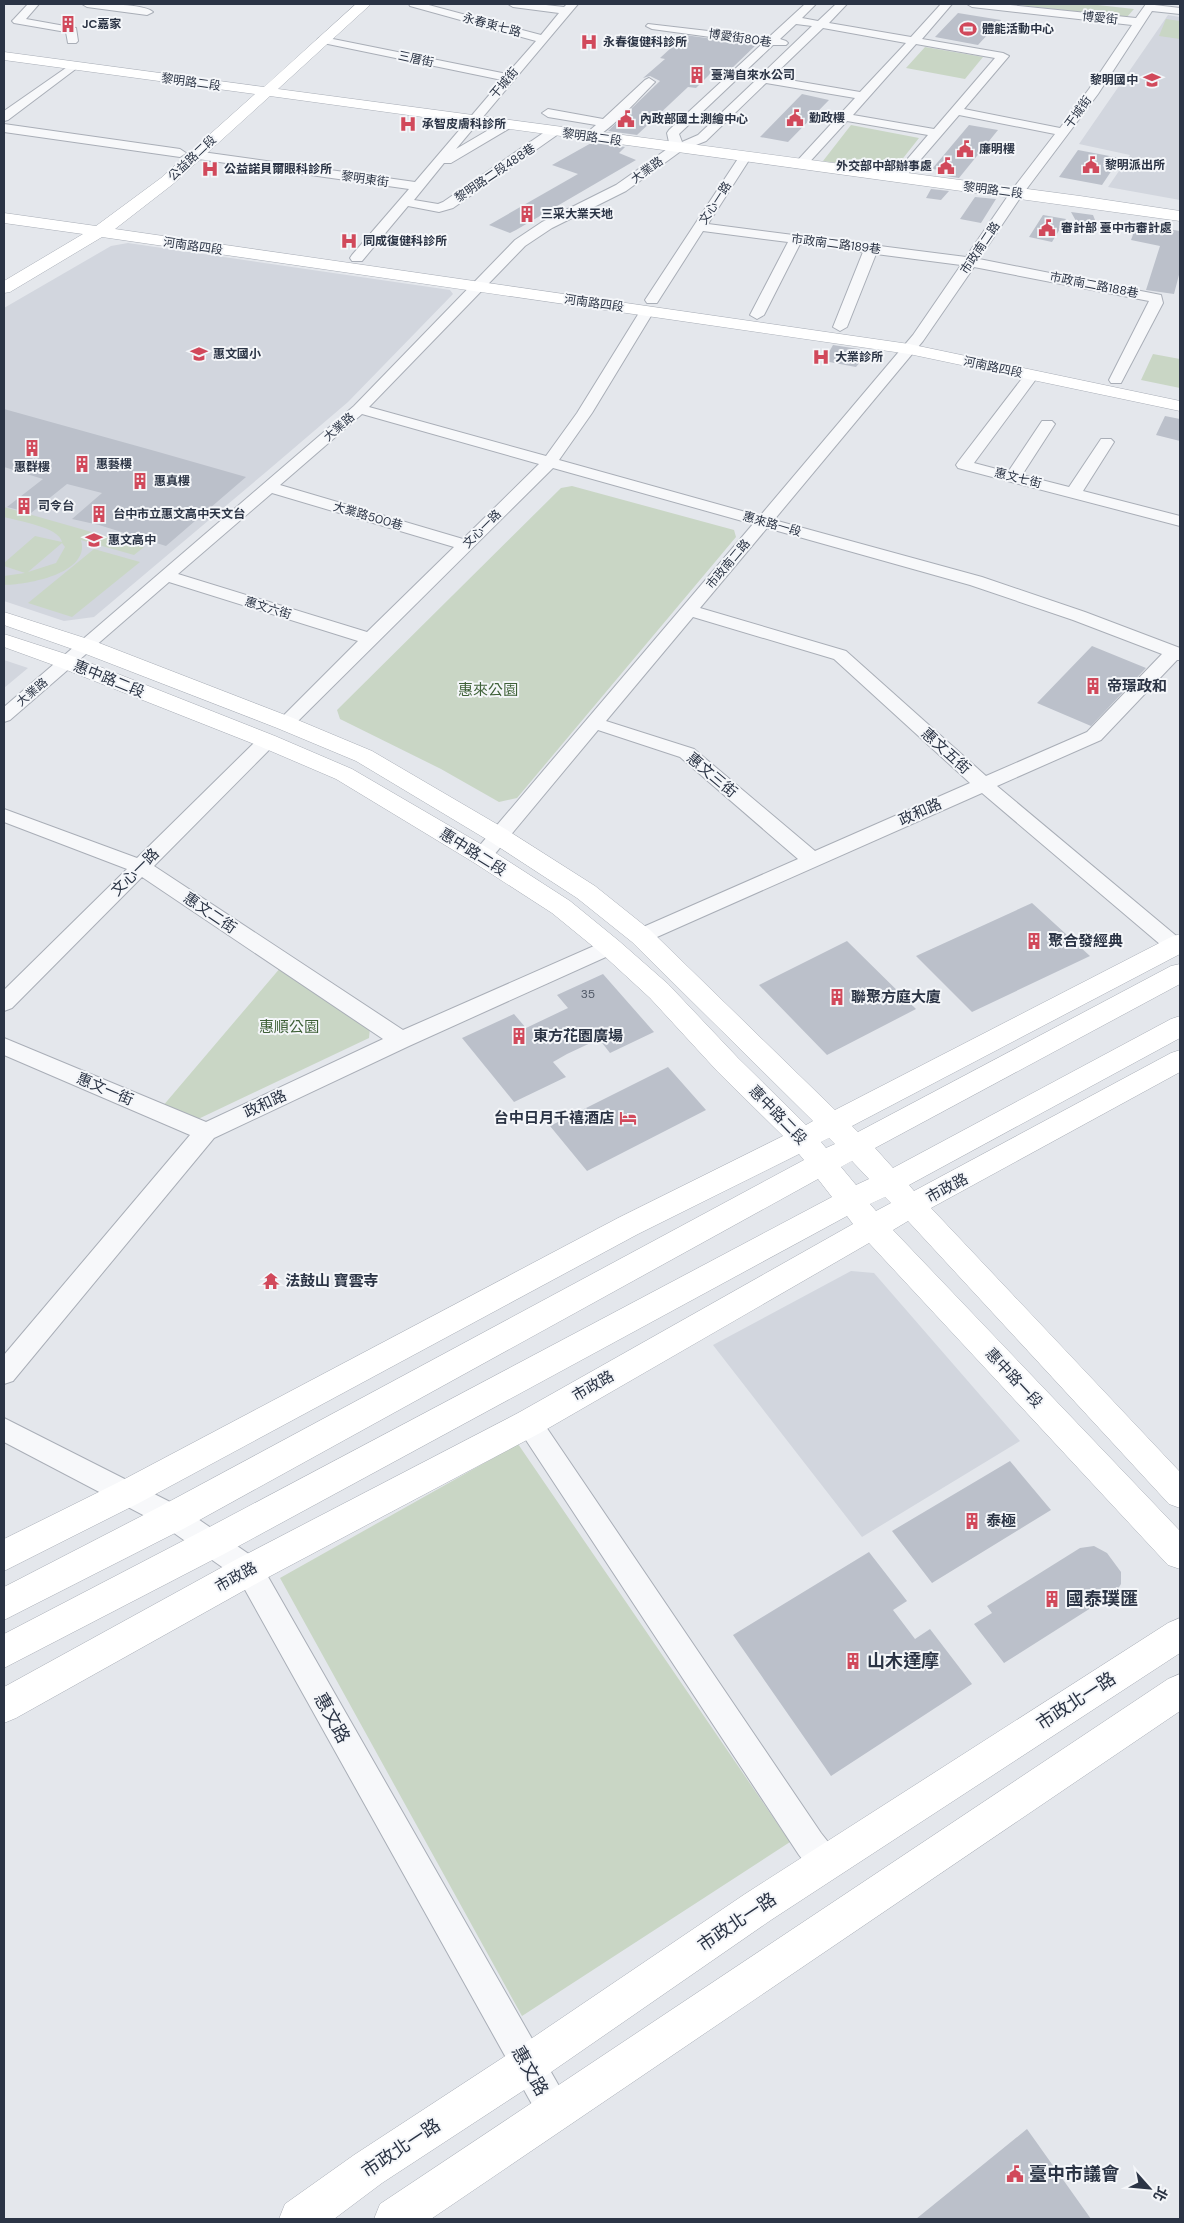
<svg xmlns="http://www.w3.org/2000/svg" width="1184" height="2223" font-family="'DM Sans','Noto Sans TC',sans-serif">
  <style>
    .built { fill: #d2d6de }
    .green { fill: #c9d6c5; fill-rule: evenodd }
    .building { fill: #bbc0ca }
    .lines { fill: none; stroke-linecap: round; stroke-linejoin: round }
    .street-casing { stroke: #a9aeb7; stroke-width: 2 }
    .secondary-casing { stroke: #a9aeb7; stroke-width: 1 }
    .street { fill: #f7f8fa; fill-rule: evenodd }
    .secondary { fill: #fff; fill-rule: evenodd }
    .labels { text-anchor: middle; stroke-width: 4; stroke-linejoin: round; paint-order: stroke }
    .far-street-label { font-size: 12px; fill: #2b3445; stroke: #f4f6f9 }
    .far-poi-label { font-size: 12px; font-weight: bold; fill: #2b3445; stroke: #f4f6f9; text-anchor: start }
    .number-label { font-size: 12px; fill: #4f5766 }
    .street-label { font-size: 15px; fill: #2b3445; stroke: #f4f6f9 }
    .poi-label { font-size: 15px; font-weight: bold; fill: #2b3445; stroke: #f4f6f9; text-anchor: start }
    .park-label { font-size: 15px; fill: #3f6138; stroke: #f4f6f9 }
    .near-poi-label { font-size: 18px; font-weight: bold; fill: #2b3445; stroke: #f4f6f9; text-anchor: start }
    .near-street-label { font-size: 18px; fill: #2b3445; stroke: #f4f6f9 }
  </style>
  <rect width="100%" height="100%" fill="#e4e7ec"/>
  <!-- built -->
  <path class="built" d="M 1168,15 L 1180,17 L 1180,200 L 1108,187 L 1130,155 L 1079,144 Z
    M 128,243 L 450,290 L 453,294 L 348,402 L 266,472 L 94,617 L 64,621 L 4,601 L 4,308 L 111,246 Z
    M 4,660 L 28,668 L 4,688 Z
    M 851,1271 L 874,1273 L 1020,1441 L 862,1537 L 713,1345 Z"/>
  <!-- green -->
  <path class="green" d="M 1008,4 L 1089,4 L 1134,9 L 1127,17 Z
    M 1166,19 L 1180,21 L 1180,39 L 1159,36 Z
    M 925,47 L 983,57 L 965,79 L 906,68 Z
    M 851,125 L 919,138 L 893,171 L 823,161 Z
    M 1153,354 L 1180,359 L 1180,388 L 1141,380 Z
    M 572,486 L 734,530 L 736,537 L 517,798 L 499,802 L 441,769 L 340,719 L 337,710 L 561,488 Z
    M 4,507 L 144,547 L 134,555 L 81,540 C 91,574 26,585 4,585 L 4,576 L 25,573 L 4,566 L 4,563 L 35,536 L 62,542 C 59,527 18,521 4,517 ZM 62,543 L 65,547 L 56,563 L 28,572 Z
    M 94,549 L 140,562 L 72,617 L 28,603 Z
    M 281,967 L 370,1028 L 369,1038 L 194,1121 L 162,1107 Z
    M 518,1444 L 790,1842 L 522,2016 L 280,1578 Z"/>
  <!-- building -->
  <path class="building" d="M 958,13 L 1001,20 L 978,45 L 935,37 Z
    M 685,35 L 756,45 L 730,70 L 717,67 L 696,88 L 688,87 L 637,135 L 608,131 L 660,81 L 650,76 L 643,78 L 665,59 L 660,58 Z
    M 802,94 L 829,100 L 788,142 L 760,137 Z
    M 969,125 L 998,130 L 959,178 L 939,175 L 941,170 L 932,169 Z
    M 593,142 L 625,147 L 619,153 L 636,160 L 516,230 L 510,233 L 489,225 L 578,174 L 552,165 Z
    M 1078,150 L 1120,158 L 1102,185 L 1059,177 Z
    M 931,189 L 949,191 L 941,200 L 926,198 Z
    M 975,197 L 996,199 L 981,223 L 960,219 Z
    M 1071,212 L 1093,215 L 1099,230 L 1081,230 Z
    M 1043,215 L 1066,219 L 1052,242 L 1029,237 Z
    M 1137,224 L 1180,231 L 1180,271 L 1174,294 L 1146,290 L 1160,246 L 1131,240 Z
    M 833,345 L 859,349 L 866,355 L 856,367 L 824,361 Z
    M 4,409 L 155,451 L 246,477 L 166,546 L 99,525 L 72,519 L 102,493 L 67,484 L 31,513 L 7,507 L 43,479 L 4,467 Z
    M 1165,416 L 1180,419 L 1180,441 L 1156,435 Z
    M 1092,646 L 1146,668 L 1091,726 L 1037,703 Z
    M 1032,903 L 1090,956 L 972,1012 L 916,956 Z
    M 847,941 L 916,1009 L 827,1055 L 759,985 Z
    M 603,974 L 654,1032 L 610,1053 L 599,1039 L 567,1054 L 553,1062 L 566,1077 L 514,1102 L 462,1038 L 514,1014 L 526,1028 L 568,1008 L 557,995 Z
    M 668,1067 L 706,1110 L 587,1171 L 550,1126 Z
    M 1010,1461 L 1051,1510 L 932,1583 L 892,1531 Z
    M 1094,1546 L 1107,1553 L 1121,1572 L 1121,1584 L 1116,1592 L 1004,1663 L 974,1624 L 992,1613 L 987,1606 L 1080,1548 Z
    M 869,1552 L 907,1601 L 893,1610 L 915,1639 L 930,1629 L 972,1684 L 831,1776 L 733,1635 Z
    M 1027,2129 L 1091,2219 L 916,2219 Z"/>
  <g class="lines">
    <!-- street casing -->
    <g class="street-casing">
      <path id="street" d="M 28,4 L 39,4 L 26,19 L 76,28 L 78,41 L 76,43 L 68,43 L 66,32 L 14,23 L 12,21 L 14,19 Z
        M 82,4 C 96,4 144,3 153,12 L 147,15 L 87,7 Z
        M 409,4 L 425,4 L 541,35 L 559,13 L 513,7 L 508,4 L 537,4 L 564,7 L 567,4 L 578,4 L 456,149 L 502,122 L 510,122 L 512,125 L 510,128 L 451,163 L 444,163 L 414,200 L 438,204 L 443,202 L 549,129 L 557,129 L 559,132 L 557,135 L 453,208 L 439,212 L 408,206 L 362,261 L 352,261 L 350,258 L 352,255 L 409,189 L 191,158 L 189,155 L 195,151 L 415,182 L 502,80 L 323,43 L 319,42 L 317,40 L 319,38 L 323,37 L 507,74 L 536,41 L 410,6 Z
        M 805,4 L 816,4 L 802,18 L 818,21 L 836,4 L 847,4 L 829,23 L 911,37 L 941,4 L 952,4 L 922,39 L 1003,53 L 1009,56 L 964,109 L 1060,128 L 1089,89 L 1132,25 L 972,7 L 967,4 L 1000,4 L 1136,18 L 1146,4 L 1180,8 L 1180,14 L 1152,11 L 1098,94 L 1022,195 L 979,259 L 1161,295 L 1163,303 L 1121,383 L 1111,383 L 1109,380 L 1149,301 L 974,267 L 923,341 L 774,520 L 982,577 L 1085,612 L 1180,648 L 1180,660 L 1177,660 L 1101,740 L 997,786 L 1180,939 L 1180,952 L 1175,953 L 1168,951 L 982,793 L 648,941 L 641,943 L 634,941 L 631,936 L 634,931 L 798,859 L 680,757 L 598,730 L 489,861 L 482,863 L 475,861 L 472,856 L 475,851 L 753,524 L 553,468 L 292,727 L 285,729 L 278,727 L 276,723 L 358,641 L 169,582 L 10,720 L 4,722 L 4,707 L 354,406 L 515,240 L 542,222 L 616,185 L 670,147 L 667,133 L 669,130 L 762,44 L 652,29 L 646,26 L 648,24 L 768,38 ZM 796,24 L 812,26 L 761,75 L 747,75 L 745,77 L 747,79 L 755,81 L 698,135 L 682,142 L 679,134 L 773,45 L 786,45 L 788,43 L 786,41 L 780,39 ZM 823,28 L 906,43 L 860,92 L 772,77 ZM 916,44 L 995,58 L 934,129 L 853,115 ZM 766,83 L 855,98 L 797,161 L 795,164 L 801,168 L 805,167 L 847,121 L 928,135 L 892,177 L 898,181 L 903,180 L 959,115 L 1055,134 L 1012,190 L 966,257 L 708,224 L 751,157 L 745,153 L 741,154 L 645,300 L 647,303 L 657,303 L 703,231 L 788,242 L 750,315 L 757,319 L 764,315 L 800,244 L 863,252 L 833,327 L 840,331 L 847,327 L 876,254 L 961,265 L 913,335 L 760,516 L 559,460 L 592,413 L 654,311 L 652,308 L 642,308 L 577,413 L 546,456 L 369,407 L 525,246 L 552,228 L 626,191 L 681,151 L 706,141 ZM 362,414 L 539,464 L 463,539 L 280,485 ZM 272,493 L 454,547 L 367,632 L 178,574 ZM 767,528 L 970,585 L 1073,620 L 1162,654 L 1087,732 L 986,776 L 846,651 L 700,608 ZM 693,617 L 834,659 L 970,783 L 815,851 L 694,749 L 606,721 Z
        M 73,63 L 79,66 L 77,68 L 8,120 L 4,121 L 4,111 Z
        M 649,78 L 655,82 L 653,84 C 639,98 606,136 589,140 L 583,136 L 596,125 L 548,117 L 542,113 L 548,109 L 603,119 L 645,80 Z
        M 4,124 L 180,149 L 186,153 L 180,157 L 4,132 Z
        M 1032,371 L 1037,372 L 1039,375 L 974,463 L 1008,472 L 1042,421 L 1052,421 L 1055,424 L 1022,475 L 1069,487 L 1101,439 L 1111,439 L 1114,442 L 1083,491 L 1180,516 L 1180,526 L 958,468 L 956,465 L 958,462 L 1027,372 Z
        M 267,735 L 274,737 L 276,741 L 274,745 L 154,866 L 403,1030 L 603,942 L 610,940 L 617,942 L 620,947 L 617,952 L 409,1046 L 214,1138 L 13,1381 L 4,1384 L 4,1355 L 190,1135 L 4,1055 L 4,1038 L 206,1122 L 383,1039 L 142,877 L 12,1008 L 4,1011 L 4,990 L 127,869 L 4,822 L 4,809 L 137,858 L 260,737 Z
        M 529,1412 L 538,1415 L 821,1833 L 836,1852 L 840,1863 L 836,1874 L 825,1878 L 814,1874 L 799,1855 L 520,1431 L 516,1423 L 520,1415 Z
        M 4,1418 L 182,1508 L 259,1561 L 567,2100 L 571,2112 L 567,2124 L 555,2128 L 543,2124 L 239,1579 L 164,1526 L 4,1442 Z"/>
    </g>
    <!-- secondary casing -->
    <g class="secondary-casing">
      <path id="secondary" d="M 356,4 L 371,4 L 278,89 L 1080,196 L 1180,211 L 1180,221 L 270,96 L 173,184 L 115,229 L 909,344 L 1180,401 L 1180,411 L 909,354 L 102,237 L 10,292 L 4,293 L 4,281 L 83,234 L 4,223 L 4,213 L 96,226 L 161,178 L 255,94 L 4,60 L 4,52 L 264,87 Z
        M 4,612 L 94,641 L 293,718 L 372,751 L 507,830 L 595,886 L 650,930 L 835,1110 L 1171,937 L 1180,934 L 1180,954 L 852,1126 L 858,1132 L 1171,966 L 1180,964 L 1180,984 L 875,1148 L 893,1168 L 1171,1019 L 1180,1016 L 1180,1038 L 909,1185 L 914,1191 L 1171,1053 L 1180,1050 L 1180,1072 L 931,1208 L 1180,1472 L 1180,1508 L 1169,1504 L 908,1221 L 893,1230 L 1180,1531 L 1180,1569 L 1168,1565 L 869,1243 L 540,1433 L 261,1581 L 16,1718 L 4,1723 L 4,1687 L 237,1559 L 518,1413 L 853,1224 L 847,1216 L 224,1554 L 4,1668 L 4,1634 L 200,1532 L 832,1197 L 818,1179 L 185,1528 L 4,1620 L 4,1587 L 161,1506 L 804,1160 L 799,1154 L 638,1234 L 139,1503 L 4,1571 L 4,1539 L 117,1483 L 618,1218 L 783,1136 L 718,1072 L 650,998 L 601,953 L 552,913 L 473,862 L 336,779 L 259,746 L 59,667 L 4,647 L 4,634 L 75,657 L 275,736 L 352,769 L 491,850 L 570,901 L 619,941 L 668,984 L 738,1058 L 806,1125 L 813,1121 L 632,942 L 577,898 L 491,842 L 356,761 L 277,728 L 78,651 L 4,625 ZM 829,1138 L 835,1144 L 826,1148 L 821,1142 ZM 852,1161 L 869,1179 L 856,1185 L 841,1167 ZM 885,1197 L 891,1203 L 876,1211 L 870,1204 Z
        M 1180,1618 L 1180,1653 L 771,1920 L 541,2079 L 382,2183 L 334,2219 L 279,2219 L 285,2204 L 354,2155 L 513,2051 L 745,1894 L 1168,1623 Z
        M 1180,1674 L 1180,1711 L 431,2219 L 374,2219 L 380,2204 L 1168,1679 Z"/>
    </g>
    <!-- street -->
    <use href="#street" class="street"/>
    <!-- secondary -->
    <use href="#secondary" class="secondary"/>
  </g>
  <!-- icons -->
  <defs>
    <g id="building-bare" transform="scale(1.35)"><path d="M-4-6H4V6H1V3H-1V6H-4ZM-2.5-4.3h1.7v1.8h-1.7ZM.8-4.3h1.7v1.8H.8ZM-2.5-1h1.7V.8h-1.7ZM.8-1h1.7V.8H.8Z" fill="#d1495b" stroke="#f4f6f9" stroke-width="2.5" paint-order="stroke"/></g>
    <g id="stadium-bare" transform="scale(1.35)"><path d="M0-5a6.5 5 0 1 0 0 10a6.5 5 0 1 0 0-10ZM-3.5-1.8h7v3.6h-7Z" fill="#d1495b" stroke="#f4f6f9" stroke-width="2.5" paint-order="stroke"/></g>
    <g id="hospital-bare" transform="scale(1.35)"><path d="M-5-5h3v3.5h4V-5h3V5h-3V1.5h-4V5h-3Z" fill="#d1495b" stroke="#f4f6f9" stroke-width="2.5" paint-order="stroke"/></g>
    <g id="school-bare" transform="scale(1.35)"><path d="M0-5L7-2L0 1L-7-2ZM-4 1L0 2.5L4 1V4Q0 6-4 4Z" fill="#d1495b" stroke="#f4f6f9" stroke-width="2.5" paint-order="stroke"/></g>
    <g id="civic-bare" transform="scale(1.35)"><path d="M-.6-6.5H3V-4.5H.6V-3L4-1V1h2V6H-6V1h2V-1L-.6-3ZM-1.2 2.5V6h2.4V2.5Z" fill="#d1495b" stroke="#f4f6f9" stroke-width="2.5" paint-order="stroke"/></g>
    <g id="hotel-bare" transform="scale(1.35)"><path d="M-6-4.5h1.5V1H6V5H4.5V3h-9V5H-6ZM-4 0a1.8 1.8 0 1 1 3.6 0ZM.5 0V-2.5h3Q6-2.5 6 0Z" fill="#d1495b" stroke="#f4f6f9" stroke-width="2.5" paint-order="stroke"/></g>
    <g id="temple-bare" transform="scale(1.35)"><path d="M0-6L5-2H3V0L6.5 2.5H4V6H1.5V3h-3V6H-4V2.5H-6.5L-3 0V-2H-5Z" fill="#d1495b" stroke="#f4f6f9" stroke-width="2.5" paint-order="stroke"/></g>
  </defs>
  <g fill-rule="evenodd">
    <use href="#building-bare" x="68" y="24"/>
    <use href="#stadium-bare" x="968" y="29"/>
    <use href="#hospital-bare" x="589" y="42"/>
    <use href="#building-bare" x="697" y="75"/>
    <use href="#school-bare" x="1152" y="80"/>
    <use href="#civic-bare" x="795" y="118"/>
    <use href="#civic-bare" x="626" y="119"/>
    <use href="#hospital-bare" x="408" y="124"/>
    <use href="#civic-bare" x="965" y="149"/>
    <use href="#civic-bare" x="1091" y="165"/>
    <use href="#civic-bare" x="946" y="166"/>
    <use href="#hospital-bare" x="210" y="169"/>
    <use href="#building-bare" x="527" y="214"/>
    <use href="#civic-bare" x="1047" y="228"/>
    <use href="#hospital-bare" x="349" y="241"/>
    <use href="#school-bare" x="199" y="354"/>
    <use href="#hospital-bare" x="821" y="357"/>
    <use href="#building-bare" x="32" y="448"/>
    <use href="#building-bare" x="82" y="464"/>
    <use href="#building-bare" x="140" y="481"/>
    <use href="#building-bare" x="24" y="506"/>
    <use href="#building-bare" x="99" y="514"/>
    <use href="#school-bare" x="94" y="540"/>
    <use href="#building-bare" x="1093" y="686"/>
    <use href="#building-bare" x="1034" y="941"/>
    <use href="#building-bare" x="837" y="997"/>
    <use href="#building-bare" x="519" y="1036"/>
    <use href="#hotel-bare" x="628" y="1118"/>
    <use href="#temple-bare" x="271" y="1281"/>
    <use href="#building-bare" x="972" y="1521"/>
    <use href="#building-bare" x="1052" y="1599"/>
    <use href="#building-bare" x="853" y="1661"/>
    <use href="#civic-bare" x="1015" y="2174"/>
  </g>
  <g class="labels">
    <!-- far-street labels -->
    <g class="far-street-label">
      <text transform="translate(1100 18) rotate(6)" y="4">博愛街</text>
      <text transform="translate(492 25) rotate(15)" y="4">永春東七路</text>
      <text transform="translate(740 38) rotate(8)" y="4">博愛街80巷</text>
      <text transform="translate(416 59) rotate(12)" y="4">三厝街</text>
      <text transform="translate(191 82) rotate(8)" y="4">黎明路二段</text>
      <text transform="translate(504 83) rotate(-50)" y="4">干城街</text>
      <text transform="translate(1078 112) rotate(-54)" y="4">干城街</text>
      <text transform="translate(592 137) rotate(8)" y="4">黎明路二段</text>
      <text transform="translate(192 158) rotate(-43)" y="4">公益路二段</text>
      <text transform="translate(647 170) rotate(-36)" y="4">大業路</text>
      <text transform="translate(495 173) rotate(-34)" y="4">黎明路二段488巷</text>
      <text transform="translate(365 179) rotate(8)" y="4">黎明東街</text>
      <text transform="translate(993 190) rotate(7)" y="4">黎明路二段</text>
      <text transform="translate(715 203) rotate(-57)" y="4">文心一路</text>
      <text transform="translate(836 244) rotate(7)" y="4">市政南二路189巷</text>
      <text transform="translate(193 246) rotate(8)" y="4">河南路四段</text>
      <text transform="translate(980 248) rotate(-56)" y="4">市政南二路</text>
      <text transform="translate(1094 285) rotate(11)" y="4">市政南二路188巷</text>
      <text transform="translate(594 303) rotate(8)" y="4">河南路四段</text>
      <text transform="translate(993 367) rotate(12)" y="4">河南路四段</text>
      <text transform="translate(339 427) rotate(-41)" y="4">大業路</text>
      <text transform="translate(1018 478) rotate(14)" y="4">惠文七街</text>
      <text transform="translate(368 516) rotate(16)" y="4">大業路500巷</text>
      <text transform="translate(772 524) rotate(16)" y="4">惠來路一段</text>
      <text transform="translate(482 529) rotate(-45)" y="4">文心一路</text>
      <text transform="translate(728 564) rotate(-50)" y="4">市政南二路</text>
      <text transform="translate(268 608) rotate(17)" y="4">惠文六街</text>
      <text transform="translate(32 692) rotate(-40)" y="4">大業路</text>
    </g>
    <!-- far-poi labels -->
    <g class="far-poi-label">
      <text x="82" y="28">JC嘉家</text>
      <text x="982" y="33">體能活動中心</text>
      <text x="603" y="46">永春復健科診所</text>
      <text x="711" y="79">臺灣自來水公司</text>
      <text x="1138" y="84" text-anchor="end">黎明國中</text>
      <text x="809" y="122">勤政樓</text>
      <text x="640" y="123">內政部國土測繪中心</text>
      <text x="422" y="128">承智皮膚科診所</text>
      <text x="979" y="153">廉明樓</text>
      <text x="1105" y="169">黎明派出所</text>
      <text x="932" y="170" text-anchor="end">外交部中部辦事處</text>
      <text x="224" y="173">公益諾貝爾眼科診所</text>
      <text x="541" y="218">三采大業天地</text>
      <text x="1061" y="232">審計部 臺中市審計處</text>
      <text x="363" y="245">同成復健科診所</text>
      <text x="213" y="358">惠文國小</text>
      <text x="835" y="361">大業診所</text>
      <text x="96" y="468">惠藝樓</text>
      <text x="32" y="471" text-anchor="middle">惠群樓</text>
      <text x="154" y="485">惠真樓</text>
      <text x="38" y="510">司令台</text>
      <text x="113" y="518">台中市立惠文高中天文台</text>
      <text x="108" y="544">惠文高中</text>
    </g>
    <!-- number labels -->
    <g class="number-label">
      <text x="588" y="998">35</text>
    </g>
    <!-- street labels -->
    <g class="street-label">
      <text transform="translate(109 679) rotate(22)" y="5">惠中路二段</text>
      <text transform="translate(946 751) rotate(42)" y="5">惠文五街</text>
      <text transform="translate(712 775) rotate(40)" y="5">惠文三街</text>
      <text transform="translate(920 812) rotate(-24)" y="5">政和路</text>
      <text transform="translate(473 852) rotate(32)" y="5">惠中路二段</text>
      <text transform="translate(135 872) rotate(-45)" y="5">文心一路</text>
      <text transform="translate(210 913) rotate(34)" y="5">惠文二街</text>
      <text transform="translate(105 1089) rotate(23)" y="5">惠文一街</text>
      <text transform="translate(265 1104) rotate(-25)" y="5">政和路</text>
      <text transform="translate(778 1115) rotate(46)" y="5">惠中路二段</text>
      <text transform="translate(947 1188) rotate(-28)" y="5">市政路</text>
      <text transform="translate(1014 1378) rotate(47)" y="5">惠中路一段</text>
      <text transform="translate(593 1386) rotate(-30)" y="5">市政路</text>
      <text transform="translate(236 1577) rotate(-29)" y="5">市政路</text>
    </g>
    <!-- poi labels -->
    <g class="poi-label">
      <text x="1107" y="691">帝璟政和</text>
      <text x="1048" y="946">聚合發經典</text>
      <text x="851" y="1002">聯聚方庭大廈</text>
      <text x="533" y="1041">東方花園廣場</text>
      <text x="614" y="1123" text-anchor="end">台中日月千禧酒店</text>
      <text x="285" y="1286">法鼓山 寶雲寺</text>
      <text x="986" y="1526">泰極</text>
    </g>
    <!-- park labels -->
    <g class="park-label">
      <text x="488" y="695">惠來公園</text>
      <text x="289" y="1032">惠順公園</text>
    </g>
    <!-- near-poi labels -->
    <g class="near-poi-label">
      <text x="1066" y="1605">國泰璞匯</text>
      <text x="867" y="1667">山木達摩</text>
      <text x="1029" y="2180">臺中市議會</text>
    </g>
    <!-- near-street labels -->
    <g class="near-street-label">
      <text transform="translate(1076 1701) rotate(-33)" y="6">市政北一路</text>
      <text transform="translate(332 1718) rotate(61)" y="6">惠文路</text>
      <text transform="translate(737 1922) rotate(-34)" y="6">市政北一路</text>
      <text transform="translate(530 2071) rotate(60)" y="6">惠文路</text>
      <text transform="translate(401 2148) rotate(-34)" y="6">市政北一路</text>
    </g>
  </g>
  <!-- border -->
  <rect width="1184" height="2223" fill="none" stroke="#2b3445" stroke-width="10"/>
  <!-- north arrow -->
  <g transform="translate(1149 2188) rotate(117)" stroke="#f4f6f9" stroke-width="4" paint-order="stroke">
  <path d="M0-4L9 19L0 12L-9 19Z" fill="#2b3445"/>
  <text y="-8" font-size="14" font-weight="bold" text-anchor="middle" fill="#2b3445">北</text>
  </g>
</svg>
